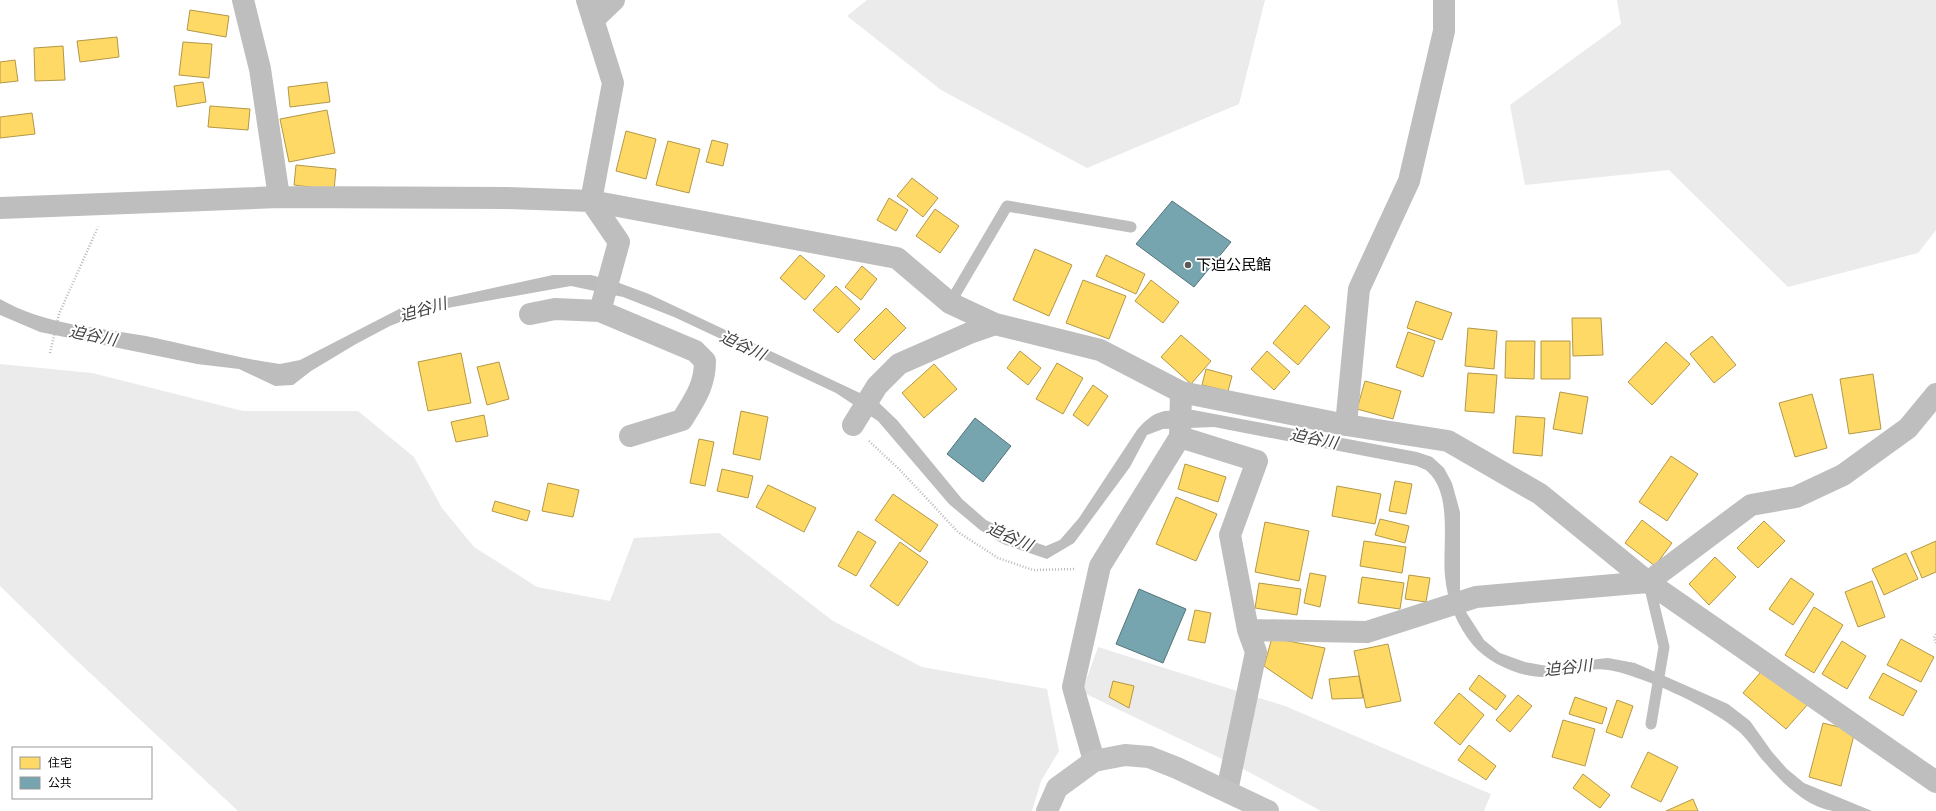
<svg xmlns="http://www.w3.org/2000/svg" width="1936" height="811" font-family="Mulish,'Noto Sans JP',sans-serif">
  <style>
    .green { fill: #ebebeb }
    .water { fill: #bdbdbd }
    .homes { fill: #ffd966; stroke: #b29847 }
    .public { fill: #76a5af; stroke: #53747a }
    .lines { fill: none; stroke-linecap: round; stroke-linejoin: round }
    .path { stroke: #b9b9b9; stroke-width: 2.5; stroke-dasharray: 1 2; stroke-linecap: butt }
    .lane { stroke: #bebebe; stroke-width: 11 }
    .street { stroke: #bebebe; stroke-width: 22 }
    .secondary { stroke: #c2c2c2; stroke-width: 22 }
    .poi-dot { fill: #595959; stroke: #fff; stroke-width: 1.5 }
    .labels { text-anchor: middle; stroke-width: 4; stroke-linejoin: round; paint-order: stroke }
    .poi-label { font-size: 15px; fill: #000; stroke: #fff; text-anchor: start }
    .water-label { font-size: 16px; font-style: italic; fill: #424242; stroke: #fff }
  </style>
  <rect width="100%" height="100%" fill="#fff"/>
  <!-- green -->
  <path class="green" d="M 867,0 L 1265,0 L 1239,104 L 1087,168 L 941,90 L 847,16 Z
    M 1617,0 L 1936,0 L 1936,230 L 1918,253 L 1788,287 L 1669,170 L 1525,185 L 1510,105 L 1621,24 Z
    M 0,364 L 92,373 L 243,411 L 358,411 L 414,457 L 442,508 L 474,547 L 537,587 L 610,601 L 634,538 L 719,533 L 833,621 L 922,667 L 1047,689 L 1059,751 L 1041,781 L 1032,811 L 238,811 L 74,658 L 0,586 Z
    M 1098,647 L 1285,706 L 1491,794 L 1484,811 L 1321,811 L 1245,770 L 1082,692 Z"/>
  <!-- water -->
  <path class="water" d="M 553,275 L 591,275 L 614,281 L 649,294 L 877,401 L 897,420 L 962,499 L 986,520 L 1019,537 L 1046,546 L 1060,540 L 1079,518 L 1137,430 C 1157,407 1165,411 1193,410 L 1417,452 L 1432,457 L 1444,468 L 1452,483 L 1460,512 L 1460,596 L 1466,612 L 1484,640 L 1500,653 L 1525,662 L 1547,666 L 1569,665 L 1589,660 L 1608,658 L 1635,663 L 1728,704 L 1750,721 L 1772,752 L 1787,769 L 1804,783 L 1872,811 C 1859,811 1845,811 1833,811 C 1803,806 1779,779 1760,757 C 1753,748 1746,737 1737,730 C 1712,708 1641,675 1608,670 C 1589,667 1570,674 1553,676 C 1527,681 1490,665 1473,645 C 1457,626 1447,600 1445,576 C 1442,547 1453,494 1428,472 C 1426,469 1420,468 1417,466 L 1214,427 L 1163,429 L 1147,435 L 1130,467 L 1074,543 L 1047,559 L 1003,544 L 980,530 L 949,504 L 878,421 L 836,393 L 674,317 L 623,297 L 571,286 L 425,312 L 390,326 L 356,344 L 311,371 L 293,385 L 275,386 L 239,369 L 197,364 L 40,332 L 0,315 L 0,299 C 45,325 96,327 146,336 C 191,345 235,358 280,364 L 300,360 L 401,308 Z"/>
  <!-- homes -->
  <path class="homes" d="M 190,10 L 229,16 L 226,37 L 187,30 Z
    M 117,37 L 119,57 L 80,62 L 77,41 Z
    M 183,42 L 212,44 L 209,78 L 179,75 Z
    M 63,46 L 65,80 L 35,81 L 34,48 Z
    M 15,60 L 18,81 L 0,83 L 0,62 Z
    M 203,82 L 206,102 L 177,107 L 174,86 Z
    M 327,82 L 330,102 L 290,107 L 288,87 Z
    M 210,106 L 250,109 L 248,130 L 208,127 Z
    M 327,110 L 335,153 L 289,162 L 280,119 Z
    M 32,113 L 35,134 L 0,138 L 0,117 Z
    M 626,131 L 656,139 L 646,179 L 616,171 Z
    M 712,140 L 728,144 L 723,166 L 706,162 Z
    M 668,141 L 700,149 L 689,193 L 656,185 Z
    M 296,165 L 336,169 L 334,190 L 294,185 Z
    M 912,178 L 938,198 L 923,217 L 897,196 Z
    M 889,198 L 908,210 L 896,231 L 877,220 Z
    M 935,209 L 959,226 L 940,253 L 916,236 Z
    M 1035,249 L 1072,265 L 1049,316 L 1013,300 Z
    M 800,255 L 825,276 L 805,300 L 780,278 Z
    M 1106,255 L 1145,274 L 1136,294 L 1096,276 Z
    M 862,266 L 877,279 L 861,300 L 845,287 Z
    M 1083,280 L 1126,296 L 1109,339 L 1066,323 Z
    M 1151,280 L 1179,302 L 1163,323 L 1135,301 Z
    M 836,286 L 860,309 L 838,333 L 813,310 Z
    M 1416,301 L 1452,313 L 1442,340 L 1407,328 Z
    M 1305,305 L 1330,327 L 1298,365 L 1273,343 Z
    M 886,308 L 906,328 L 874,360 L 854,340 Z
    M 1572,318 L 1601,318 L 1603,355 L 1573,356 Z
    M 1468,328 L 1497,331 L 1494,369 L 1465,366 Z
    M 1408,332 L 1435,341 L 1423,377 L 1396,367 Z
    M 1181,335 L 1211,361 L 1191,384 L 1161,357 Z
    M 1712,336 L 1736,365 L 1714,383 L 1690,354 Z
    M 1506,341 L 1535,341 L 1534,379 L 1505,378 Z
    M 1541,341 L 1570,341 L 1570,379 L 1541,379 Z
    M 1666,342 L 1690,364 L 1652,405 L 1628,382 Z
    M 1020,351 L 1041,368 L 1028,385 L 1007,368 Z
    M 1267,351 L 1290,372 L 1274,390 L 1251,369 Z
    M 461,353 L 471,403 L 428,411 L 418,362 Z
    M 499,362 L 509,399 L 487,405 L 477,367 Z
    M 1057,363 L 1083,378 L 1063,414 L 1036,399 Z
    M 934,364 L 957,389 L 924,418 L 902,393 Z
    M 1206,369 L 1232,376 L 1228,391 L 1202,385 Z
    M 1468,373 L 1497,375 L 1494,413 L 1465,411 Z
    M 1873,374 L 1881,429 L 1849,434 L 1840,379 Z
    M 1365,381 L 1401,391 L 1393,419 L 1357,409 Z
    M 1093,385 L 1108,396 L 1088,426 L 1073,415 Z
    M 1560,392 L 1588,397 L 1582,434 L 1553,429 Z
    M 1812,394 L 1827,448 L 1795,457 L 1779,403 Z
    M 741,411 L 768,417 L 760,460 L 733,454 Z
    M 484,415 L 488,436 L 456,442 L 451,422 Z
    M 1516,416 L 1545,418 L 1542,456 L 1513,453 Z
    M 699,439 L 714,442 L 705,486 L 690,483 Z
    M 1671,456 L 1698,474 L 1667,521 L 1639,502 Z
    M 1185,464 L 1226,477 L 1218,502 L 1178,489 Z
    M 722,469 L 753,476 L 748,498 L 717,491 Z
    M 1395,481 L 1412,484 L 1406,514 L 1389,511 Z
    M 548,483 L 579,490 L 573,517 L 542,511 Z
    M 768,485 L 816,508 L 804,532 L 756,507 Z
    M 1337,486 L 1381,494 L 1375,524 L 1332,516 Z
    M 893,494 L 938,525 L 920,552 L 875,520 Z
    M 1176,497 L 1217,514 L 1196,561 L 1156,544 Z
    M 495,501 L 530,511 L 527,521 L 492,511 Z
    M 1380,519 L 1409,526 L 1405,543 L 1375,535 Z
    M 1642,520 L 1672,543 L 1655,566 L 1625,543 Z
    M 1764,521 L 1785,541 L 1758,568 L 1737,548 Z
    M 1265,522 L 1309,531 L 1299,581 L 1255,572 Z
    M 858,531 L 876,542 L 856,576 L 838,566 Z
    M 1364,541 L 1406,547 L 1402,573 L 1360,566 Z
    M 1936,541 L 1936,572 L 1922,578 L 1911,552 Z
    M 900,542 L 928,562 L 898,606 L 870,586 Z
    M 1906,553 L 1918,579 L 1884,595 L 1872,569 Z
    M 1715,557 L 1736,577 L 1709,605 L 1689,584 Z
    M 1310,573 L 1326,576 L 1320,607 L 1304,603 Z
    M 1409,575 L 1430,578 L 1426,602 L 1405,599 Z
    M 1362,577 L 1404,583 L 1400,609 L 1358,603 Z
    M 1791,578 L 1814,594 L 1793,625 L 1769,609 Z
    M 1872,581 L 1885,617 L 1858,627 L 1845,592 Z
    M 1259,583 L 1301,589 L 1297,615 L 1255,608 Z
    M 1814,607 L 1843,625 L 1814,673 L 1785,655 Z
    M 1195,610 L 1211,613 L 1205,643 L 1188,640 Z
    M 1272,638 L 1325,648 L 1312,699 L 1264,666 Z
    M 1901,639 L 1934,657 L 1921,682 L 1887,665 Z
    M 1842,641 L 1866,656 L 1847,689 L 1822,674 Z
    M 1388,644 L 1401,701 L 1366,708 L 1354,651 Z
    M 1765,667 L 1808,704 L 1786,729 L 1743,693 Z
    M 1883,673 L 1917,691 L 1903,716 L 1869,698 Z
    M 1479,675 L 1506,696 L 1496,710 L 1469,689 Z
    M 1359,676 L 1363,698 L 1332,699 L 1329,679 Z
    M 1113,681 L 1134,686 L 1129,708 L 1109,697 Z
    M 1459,693 L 1484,715 L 1460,745 L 1434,723 Z
    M 1518,695 L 1532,706 L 1510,732 L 1496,720 Z
    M 1575,697 L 1607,708 L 1602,724 L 1569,714 Z
    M 1617,700 L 1633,706 L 1622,738 L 1606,732 Z
    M 1563,720 L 1595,729 L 1585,766 L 1552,757 Z
    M 1823,723 L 1855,731 L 1841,786 L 1809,777 Z
    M 1469,745 L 1496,766 L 1486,780 L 1458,760 Z
    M 1648,752 L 1678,767 L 1661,802 L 1631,787 Z
    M 1583,774 L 1610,795 L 1600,808 L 1573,788 Z
    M 1693,799 L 1698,811 L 1666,811 Z"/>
  <!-- public -->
  <path class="public" d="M 1172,201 L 1231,242 L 1194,287 L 1136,244 Z
    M 975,418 L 1011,446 L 983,482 L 947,454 Z
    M 1139,589 L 1186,609 L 1163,663 L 1116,644 Z"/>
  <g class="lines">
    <!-- path -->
    <path class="path" d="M 50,353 L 59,314 L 98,227
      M 869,441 L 900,470 L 958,532 L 998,558 L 1033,570 L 1076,569
      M 1936,634 L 1934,638 L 1936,643"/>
    <!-- lane -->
    <path class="lane" d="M 950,303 L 1007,206 L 1131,227
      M 1649,584 L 1664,647 L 1651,724"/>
    <!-- street -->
    <path class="street" d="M 243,0 L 260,69 L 279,197
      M 587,0 L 613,83 L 591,201 L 619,242 L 600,311
      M 593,20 L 614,0
      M 0,208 L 279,197 L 506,198 L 591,201 L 897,258 L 950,303 L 995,324 L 1100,350 L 1181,392 L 1346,425 L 1448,441 L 1540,494 L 1648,582 L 1936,782
      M 530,314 L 555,309 L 600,311 L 695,351 L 705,361 C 705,386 694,400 682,420 L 630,436
      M 853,425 L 877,386 L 899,364 L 972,332 L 995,324
      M 1346,425 L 1359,289 L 1409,181 L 1444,31 L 1444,0
      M 1180,437 L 1257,461 L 1230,535 L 1248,630 L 1256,652 L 1227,791
      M 1248,630 L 1367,632 L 1476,597 L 1648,582 L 1751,505 L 1796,497 L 1843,475 L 1908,428 L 1936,394
      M 1094,761 L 1073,687 L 1100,566 L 1180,437 L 1181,392"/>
    <!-- secondary -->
    <path class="secondary" d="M 1047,811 L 1057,788 L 1094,761 L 1125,755 L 1149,757 L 1177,768 L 1268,811"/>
  </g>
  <!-- markers -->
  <circle class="poi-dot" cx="1188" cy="265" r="4"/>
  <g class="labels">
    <!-- poi labels -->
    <g class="poi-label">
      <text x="1196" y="270">下迫公民館</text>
    </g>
    <!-- water labels -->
    <g class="water-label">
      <text transform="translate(423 309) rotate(-16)" y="6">迫谷川</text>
      <text transform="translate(93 335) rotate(11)" y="6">迫谷川</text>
      <text transform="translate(743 345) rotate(25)" y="6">迫谷川</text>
      <text transform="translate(1314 438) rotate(11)" y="6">迫谷川</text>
      <text transform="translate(1010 536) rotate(24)" y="6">迫谷川</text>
      <text transform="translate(1568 667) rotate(-6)" y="6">迫谷川</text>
    </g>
  </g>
  <!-- legend -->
  <rect x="12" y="747" width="140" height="52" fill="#ffffff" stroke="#999999"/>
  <rect x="20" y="757" width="20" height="12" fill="#ffd966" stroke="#999999"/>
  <text x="48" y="767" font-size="12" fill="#000000">住宅</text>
  <rect x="20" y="777" width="20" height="12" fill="#76a5af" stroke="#999999"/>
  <text x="48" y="787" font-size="12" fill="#000000">公共</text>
</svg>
